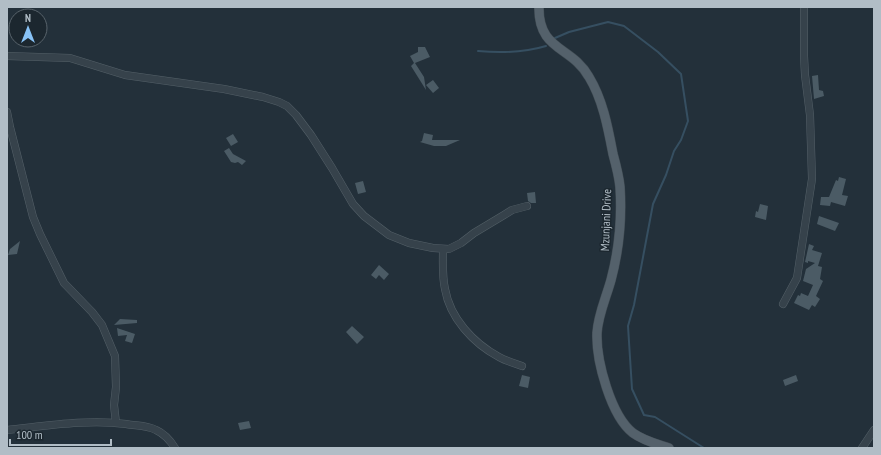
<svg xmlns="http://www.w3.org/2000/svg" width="881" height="455" font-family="'PT Sans Narrow',sans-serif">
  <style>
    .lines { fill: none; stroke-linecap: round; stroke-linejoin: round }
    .stream { stroke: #364f61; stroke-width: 2 }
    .building { fill: #4b5b65 }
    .minor-casing { stroke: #546068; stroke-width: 8 }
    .major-casing { stroke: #404b53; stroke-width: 10 }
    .minor { stroke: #36424b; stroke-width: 7 }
    .major { stroke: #54616b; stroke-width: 9 }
    .labels { text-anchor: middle; stroke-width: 3; stroke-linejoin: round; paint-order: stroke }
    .street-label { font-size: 12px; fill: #b1bdc6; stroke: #1c272f }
  </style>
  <rect width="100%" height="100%" fill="#23303a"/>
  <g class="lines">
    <!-- stream -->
    <path class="stream" d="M 555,38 L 569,32 L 608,22 L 624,26 L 658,52 L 681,74 L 688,121 L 681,140 L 674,151 L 666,175 L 653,204 L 634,305 L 628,326 L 632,389 L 644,415 L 655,417 L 704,448
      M 478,51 C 501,53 523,53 546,46"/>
  </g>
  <!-- building -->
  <path class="building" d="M 418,47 L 425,47 L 430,57 L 415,63 L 424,77 L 426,90 L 411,66 L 414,63 L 410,56 L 418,52 Z
    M 818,75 L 819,90 L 823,91 L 824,96 L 814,99 L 812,76 Z
    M 433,80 L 439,88 L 433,93 L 426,85 Z
    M 424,133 L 433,135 L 432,140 L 460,140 L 446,146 L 434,146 L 420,142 L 422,141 Z
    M 233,134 L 238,142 L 231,146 L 226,138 Z
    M 229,148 L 233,154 L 246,161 L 242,165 L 238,162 L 235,163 L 231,162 L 224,151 Z
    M 839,177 L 846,179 L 842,195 L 848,196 L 845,206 L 831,202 L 830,206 L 820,205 L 821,197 L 829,197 L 836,180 L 838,181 Z
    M 363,181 L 366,192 L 358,194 L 355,183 Z
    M 535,192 L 536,203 L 531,203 L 528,201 L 527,193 Z
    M 760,204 L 768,206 L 766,220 L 755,217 L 756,211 L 758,212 Z
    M 819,216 L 839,223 L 835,231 L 817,224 Z
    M 20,241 L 17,254 L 8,255 L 10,249 Z
    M 809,244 L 814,246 L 812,250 L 822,253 L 818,266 L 822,267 L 820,279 L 823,281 L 816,296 L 820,299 L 815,307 L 812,305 L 809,310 L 794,303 L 798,295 L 800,296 L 801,293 L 808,296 L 813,285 L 803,281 L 806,269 L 815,263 L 808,261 L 808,263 L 805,262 Z
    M 379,265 L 389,274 L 384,280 L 379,275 L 376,279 L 371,275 Z
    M 120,319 L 137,320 L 137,323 L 114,325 Z
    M 352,326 L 364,337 L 357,344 L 346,332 Z
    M 117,328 L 135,334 L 132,343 L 125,341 L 127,335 L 118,336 Z
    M 522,375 L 530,377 L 528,388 L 519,386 Z
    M 796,375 L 798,381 L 785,386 L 783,380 Z
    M 249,421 L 251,428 L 240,430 L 238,423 Z"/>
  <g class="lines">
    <!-- minor casing -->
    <g class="minor-casing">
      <path id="minor" d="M 7,56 L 70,58 L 125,75 L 224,89 L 263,97 L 279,102 L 287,106 L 296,115 L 311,135 L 332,168 L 353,204 L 364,216 L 389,235 L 409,243 L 433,248 L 449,249 L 461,243 L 474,233 L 504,215 L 512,210 L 527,206
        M 7,112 L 10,127 L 33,217 L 40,234 L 64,283 L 92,312 L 102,325 L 115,356 L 116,387 L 114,405 L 116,423
        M 443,249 C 443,262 442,276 445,289 C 450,318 473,343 499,357 C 506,361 514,363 522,366
        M 783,304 L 797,278 L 812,179 L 810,115 L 805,75 L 804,56 L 804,7
        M 7,430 C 46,426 87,419 126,424 C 136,426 146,425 156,430 C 165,434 170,440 175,448
        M 862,448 L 874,430"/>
    </g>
    <!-- major casing -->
    <g class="major-casing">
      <path id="major" d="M 539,7 C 538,51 572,46 589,77 C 603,100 608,128 613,154 C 616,165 619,176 620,187 C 622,218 619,250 611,280 C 606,298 598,315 597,333 C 596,361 611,416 633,433 C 644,441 657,444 669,448"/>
    </g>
    <!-- minor -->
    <use href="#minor" class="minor"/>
    <!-- major -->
    <use href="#major" class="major"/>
  </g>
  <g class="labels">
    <!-- street labels -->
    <g class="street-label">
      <text transform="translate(606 220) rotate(-88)" y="4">Mzunjani Drive</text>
    </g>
  </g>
  <!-- border -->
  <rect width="881" height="455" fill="none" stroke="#b1bdc6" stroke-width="16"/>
  <!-- north arrow -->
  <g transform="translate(28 28)"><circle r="19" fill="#1c272f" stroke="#58636b"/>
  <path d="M0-3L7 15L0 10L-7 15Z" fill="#88c2f5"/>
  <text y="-6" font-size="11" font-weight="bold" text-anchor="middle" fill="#b1bdc6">N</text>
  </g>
  <!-- scale -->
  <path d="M10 439v6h101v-6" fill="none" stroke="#b1bdc6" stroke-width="2"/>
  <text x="16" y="439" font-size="12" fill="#b1bdc6" stroke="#1c272f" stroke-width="3" paint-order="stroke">100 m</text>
</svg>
